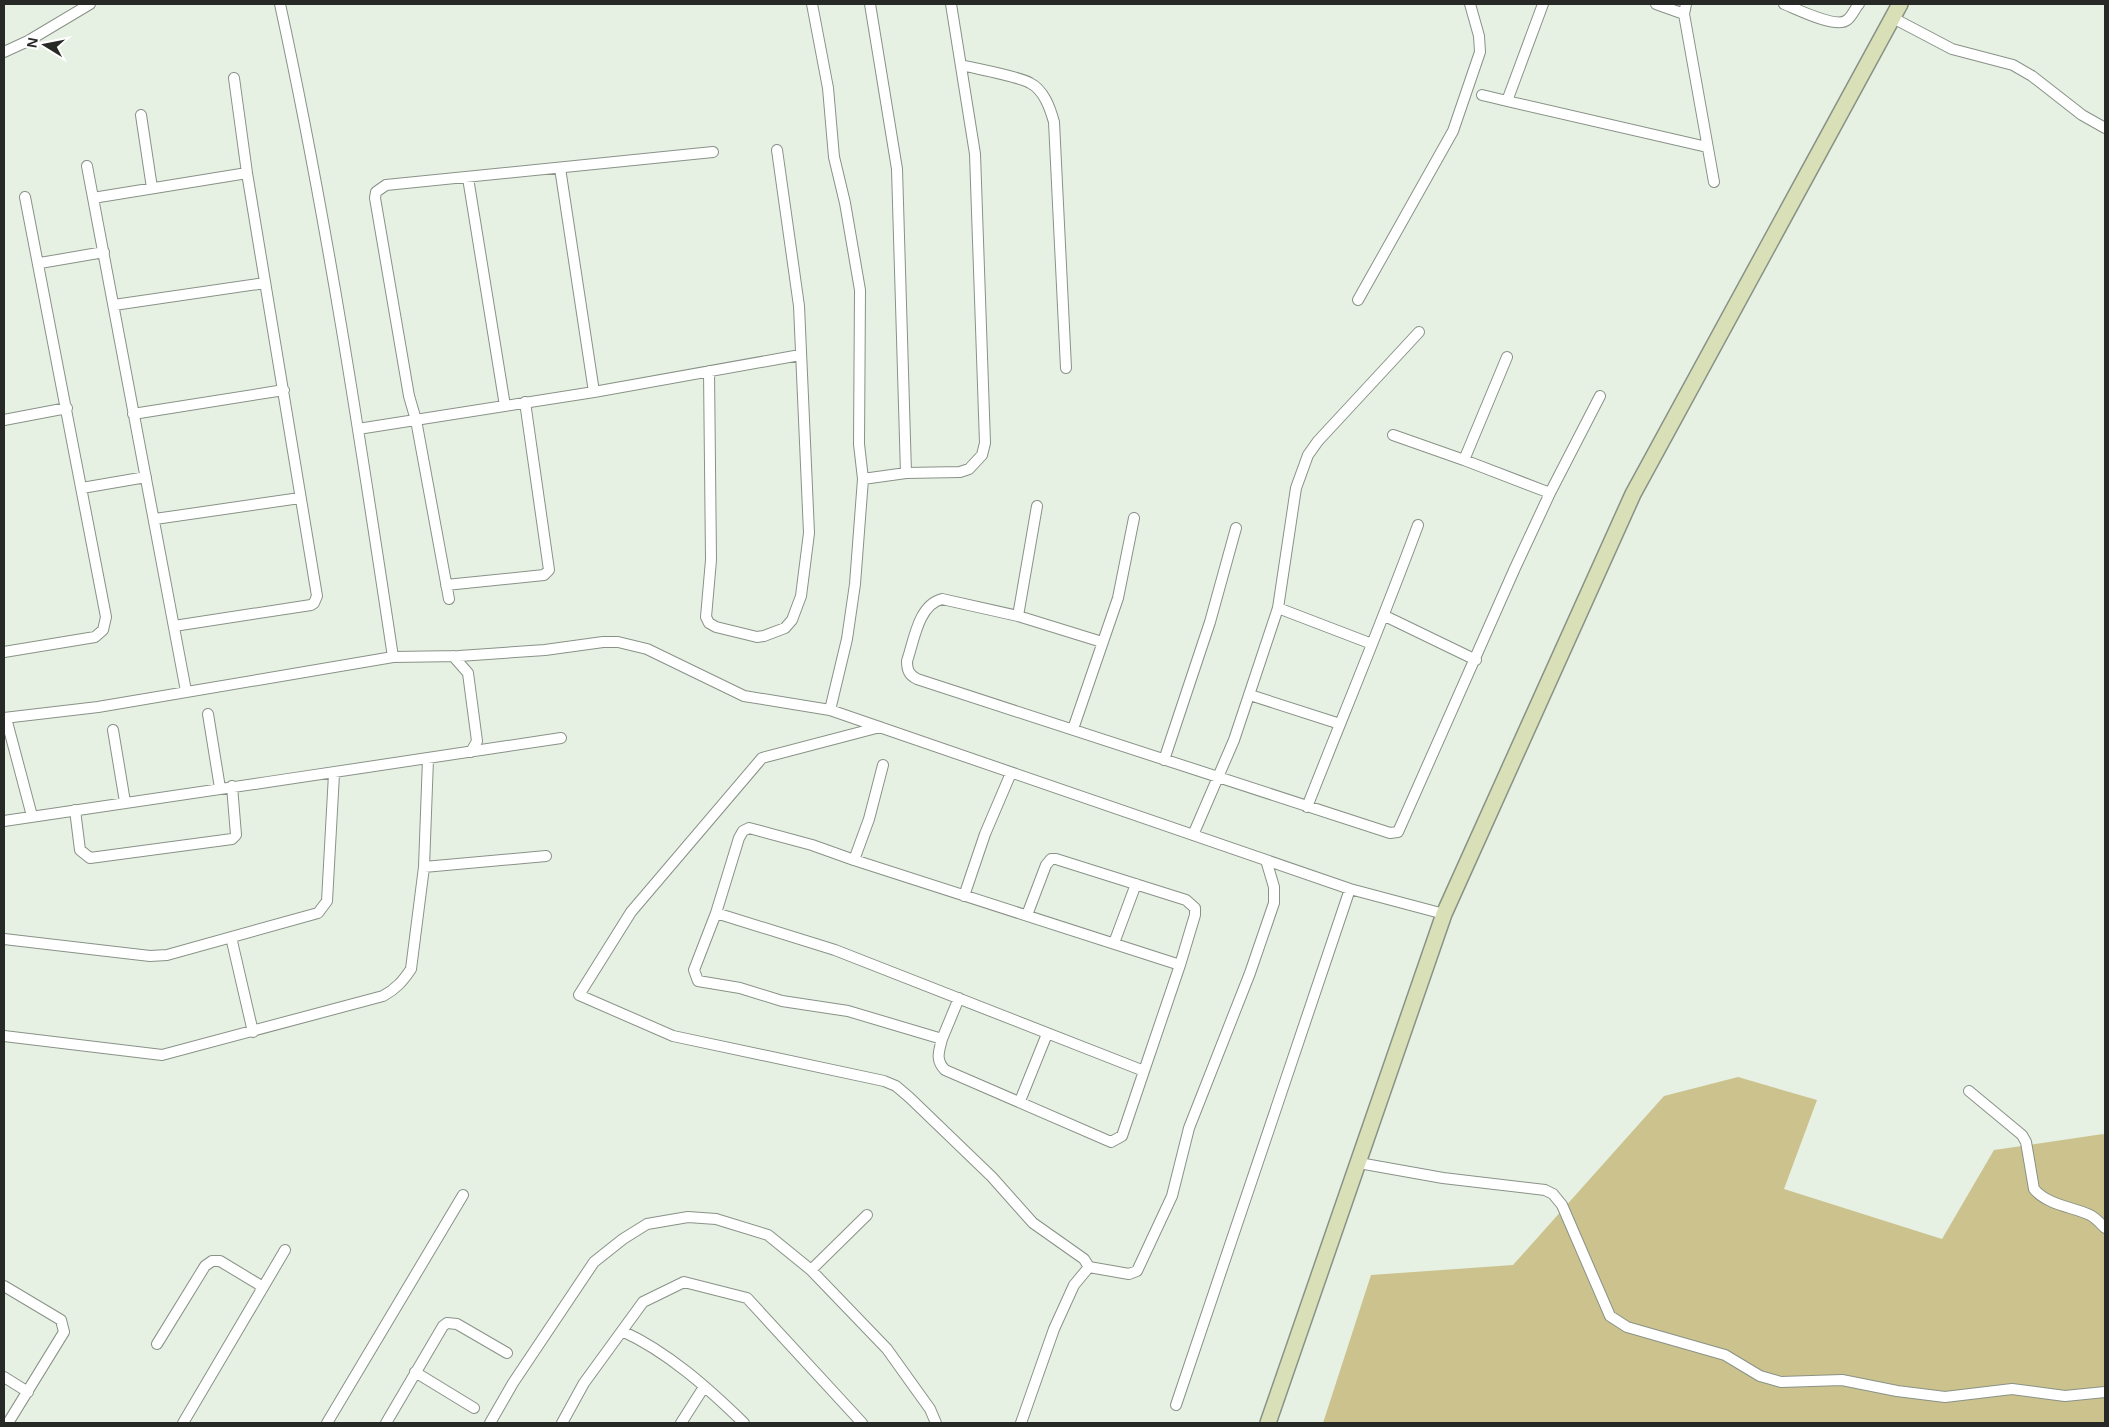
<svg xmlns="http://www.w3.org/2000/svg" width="2109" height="1427" font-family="Arial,sans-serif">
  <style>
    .green { fill: #ccc28d }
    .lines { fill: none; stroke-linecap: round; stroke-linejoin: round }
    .minor-casing { stroke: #899287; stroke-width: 12 }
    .secondary-casing { stroke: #899287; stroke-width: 18 }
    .minor { stroke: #fff; stroke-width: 10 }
    .secondary { stroke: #d9dfb6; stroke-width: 15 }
  </style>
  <rect width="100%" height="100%" fill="#e6f1e4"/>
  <!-- green -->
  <path class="green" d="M 1738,1077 L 1817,1100 L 1784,1189 L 1942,1239 L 1994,1150 L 2103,1134 L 2105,1136 L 2105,1423 L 1323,1423 L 1371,1275 L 1513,1265 L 1664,1096 Z"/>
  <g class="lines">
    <!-- minor casing -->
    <g class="minor-casing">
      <path id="minor" d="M 280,4 C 327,220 360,438 393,657
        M 812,4 L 828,88 L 834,157 L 845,203 L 860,290 L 859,444 L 863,479 L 855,584 L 847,639 L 830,710
        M 870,4 L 897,169 L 906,473
        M 1543,4 L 1507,101 L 1707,147
        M 1656,4 L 1684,14
        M 1686,4 L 1684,14 L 1714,182
        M 1784,4 C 1797,9 1836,29 1847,20 C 1852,17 1855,8 1859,4
        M 1893,18 L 1952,49 L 2013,65 L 2032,76 L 2082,115 L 2105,128
        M 4,52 L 28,41 L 90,4
        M 961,65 C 977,69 1018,76 1030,83 C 1044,90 1050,108 1054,122 L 1066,368
        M 1482,95 L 1507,101
        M 141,115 L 152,188
        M 87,166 L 186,691
        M 560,168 L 594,392
        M 468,178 L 505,406
        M 93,198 L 247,173
        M 40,263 L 104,252
        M 1358,300 L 1453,131 L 1480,52 L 1479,36 L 1470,4
        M 114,305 L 265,283
        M 709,371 L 711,560 L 706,617 L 709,623 L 716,627 L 757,637 L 764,636 L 785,628 L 792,620 L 801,596 L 809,533 L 799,306 L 777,150
        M 133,414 L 284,390
        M 4,420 L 67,408
        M 358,429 L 594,392 L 800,355
        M 1393,435 L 1464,460 L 1550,493
        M 1464,460 L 1507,357
        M 863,479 L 906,473 L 960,472 L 969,469 L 982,455 L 985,443 L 975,154 L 951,4
        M 82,488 L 146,477
        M 155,519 L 300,498
        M 446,585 L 544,575 L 549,570 L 525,402
        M 449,599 L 416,420 L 409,396 L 375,198 L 376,192 L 386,185 L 713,152
        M 1278,608 L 1372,644
        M 1018,616 L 1037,506
        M 1385,616 L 1476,660
        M 174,626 L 311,605 L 314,603 L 317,596 L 247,173 L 234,78
        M 1102,642 L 1018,616 L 942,599 C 918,605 914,641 907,661 C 907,670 909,675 917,679 L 1390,833 L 1398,832 L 1515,568 L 1550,493 L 1600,396
        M 4,652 L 95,637 L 103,630 L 106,617 L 25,197
        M 453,656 L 468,673 L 477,741 L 471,752
        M 1250,695 L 1340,724
        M 208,714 L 220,788
        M 4,718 L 98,707 L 393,657 L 459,656 L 545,650 L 603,642 L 618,642 L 647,649 L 744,696 L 830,710 L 1350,889 L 1444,914
        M 6,718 L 32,816
        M 880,727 L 762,758 L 631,912 L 579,995 L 673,1036 L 884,1081 L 896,1086 L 910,1098 L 992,1177 L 1033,1223 L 1084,1259 L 1089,1267
        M 1073,729 L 1118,598 L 1134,518
        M 113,730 L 125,802
        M 1164,760 L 1210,622 L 1236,528
        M 883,765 L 869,819 L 854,860 L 1180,965 L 1195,915 L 1195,908 L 1186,900 L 1056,859 L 1051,859 L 1046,865 L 1027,915
        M 1307,807 C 1344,713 1383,620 1418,525
        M 75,810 L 80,850 L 90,858 L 232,839 L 236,835 L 232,786
        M 4,821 C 190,793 375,767 561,738
        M 1193,835 L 1234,740 L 1278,608 L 1296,488 L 1308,455 L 1318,441 L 1419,332
        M 854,860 L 812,845 L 749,828 L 743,831 L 739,838 L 716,913 L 835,950 L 1144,1071 L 1180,965
        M 424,867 L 546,856
        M 964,896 L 985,834 L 1011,773
        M 716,913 L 694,970 L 698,981 L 740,988 L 782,1001 L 848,1011 L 942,1039 L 959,998
        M 231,937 L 253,1032
        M 4,939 L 150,956 L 167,955 L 318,913 L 327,901 L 334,774
        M 1114,943 L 1136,884
        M 4,1036 L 162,1055 L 383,996 C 396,989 403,981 411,969 L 424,867 L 428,759
        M 942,1039 C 939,1051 935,1060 945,1070 L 1111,1142 L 1122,1136 L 1144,1071
        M 1969,1091 L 2022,1135 L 2026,1142 L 2034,1189 C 2047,1205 2073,1207 2090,1215 C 2096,1218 2100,1223 2105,1228
        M 1020,1101 L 1047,1034
        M 1359,1163 L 1443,1178 L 1545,1190 L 1553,1194 L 1562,1205 L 1610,1316 L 1627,1327 L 1725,1355 L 1760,1376 L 1781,1382 L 1842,1380 L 1897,1391 L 1945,1397 L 2012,1389 L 2065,1396 L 2105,1392
        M 811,1270 L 867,1215
        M 4,1286 L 61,1320 L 64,1332 L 8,1423
        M 622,1331 C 668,1352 708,1388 744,1423
        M 157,1344 L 205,1266 L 212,1261 L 220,1261 L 263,1287
        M 415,1372 L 474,1408
        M 4,1377 L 28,1392
        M 1176,1405 L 1350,889
        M 183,1423 L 285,1250
        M 327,1423 L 463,1195
        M 386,1423 L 443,1326 L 447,1323 L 457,1324 L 507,1353
        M 490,1423 L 513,1383 L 594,1262 L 623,1239 L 647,1224 L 688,1217 L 716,1219 L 768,1235 L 811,1270 L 887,1349 L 930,1409 L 936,1423
        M 562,1423 L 584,1383 L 643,1302 L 684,1282 L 747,1298 L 862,1423
        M 681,1423 L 704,1387
        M 1021,1423 L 1054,1329 L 1074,1285 L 1089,1267 L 1129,1274 L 1137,1271 L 1172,1196 L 1189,1128 L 1250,973 L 1274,903 L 1274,887 L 1266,860"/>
    </g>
    <!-- secondary casing -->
    <g class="secondary-casing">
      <path id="secondary" d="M 1268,1423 L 1444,914 L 1633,494 L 1900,4"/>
    </g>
    <!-- minor -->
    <use href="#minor" class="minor"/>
    <!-- secondary -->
    <use href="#secondary" class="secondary"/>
  </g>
  <!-- border -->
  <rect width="2109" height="1427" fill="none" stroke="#262925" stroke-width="10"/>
  <!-- north arrow -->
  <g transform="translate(45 45) rotate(280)" stroke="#ffffff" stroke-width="4" paint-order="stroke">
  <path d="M0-4L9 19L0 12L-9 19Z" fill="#262925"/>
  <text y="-8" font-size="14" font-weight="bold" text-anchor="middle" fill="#262925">N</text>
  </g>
</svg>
